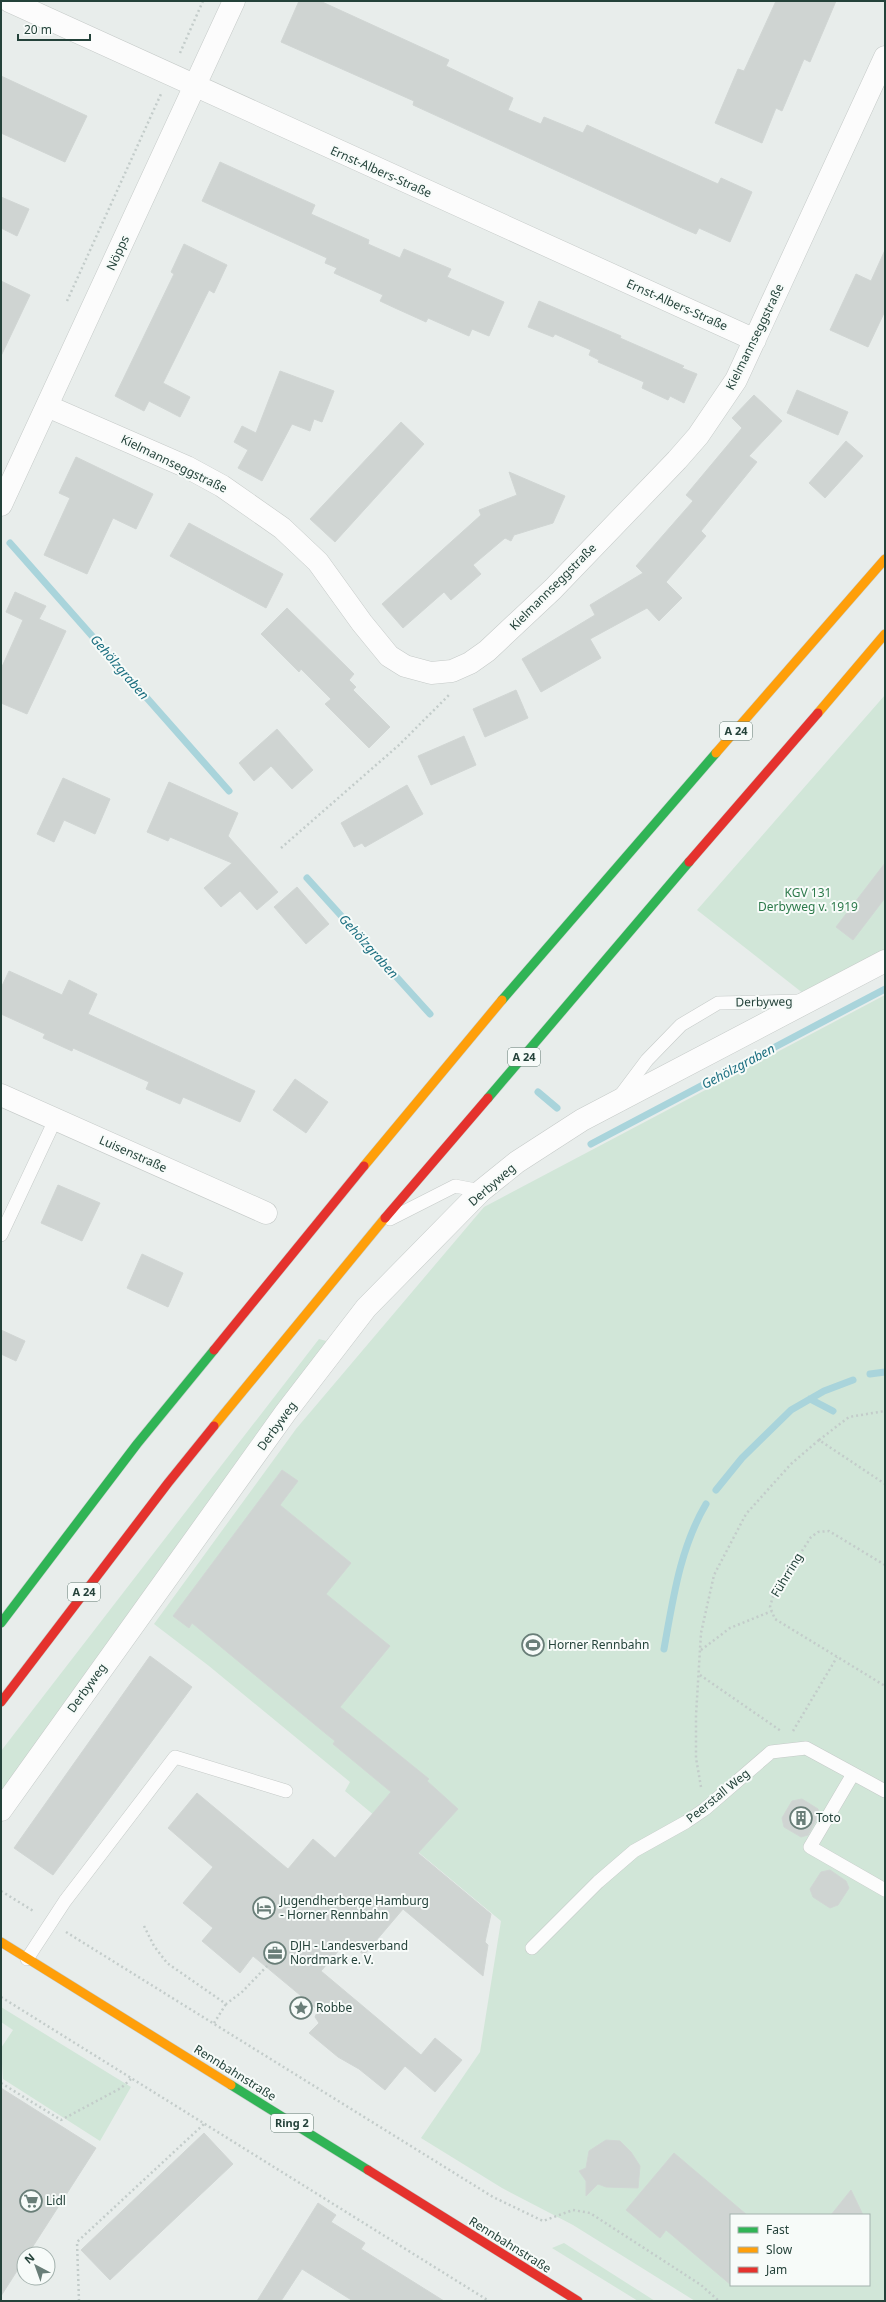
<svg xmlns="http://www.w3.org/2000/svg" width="886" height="2302" font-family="'Noto Sans',sans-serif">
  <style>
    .green { fill: #d1e6d8; fill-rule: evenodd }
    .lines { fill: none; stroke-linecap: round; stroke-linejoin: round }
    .stream { stroke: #a9d4db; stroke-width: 7 }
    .building { fill: #cfd4d2; stroke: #d1d6d4 }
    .lane-casing { stroke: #c5cac8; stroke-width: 14 }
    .street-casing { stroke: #c5cac8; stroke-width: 23 }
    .fast-casing { stroke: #c3ccc9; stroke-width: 10 }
    .slow-casing { stroke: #c3ccc9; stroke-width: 10 }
    .jam-casing { stroke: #c3ccc9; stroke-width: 10 }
    .path { stroke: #c3ccca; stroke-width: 2.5; stroke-dasharray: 2 3; stroke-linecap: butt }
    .lane { stroke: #fcfcfc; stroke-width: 13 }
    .street { stroke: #fcfcfc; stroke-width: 22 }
    .fast { stroke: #30b455; stroke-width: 9 }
    .slow { stroke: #ff9f0a; stroke-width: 9 }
    .jam { stroke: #e5322d; stroke-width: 9 }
    .labels { text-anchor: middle; stroke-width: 4; stroke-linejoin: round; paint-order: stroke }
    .shield { fill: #f7fbf9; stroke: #637a73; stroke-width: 1 }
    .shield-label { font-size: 11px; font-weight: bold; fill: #24423a }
    .street-label { font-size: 12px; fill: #24423a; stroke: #f7fbf9 }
    .park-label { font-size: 12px; fill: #2d7a4b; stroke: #f7fbf9 }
    .poi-label { font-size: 12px; fill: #24423a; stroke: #f7fbf9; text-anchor: start }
    .water-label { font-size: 13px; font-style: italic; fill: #1c6f80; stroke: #f7fbf9 }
  </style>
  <rect width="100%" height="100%" fill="#e8edeb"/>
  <!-- green -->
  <path class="green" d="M 885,695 L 885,950 L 804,994 L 697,910 Z
    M 885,995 L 885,2301 L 695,2301 L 573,2225 L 502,2188 L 421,2138 L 480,2052 L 501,1921 L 345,1791 L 350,1782 L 209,1666 L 154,1624 L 296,1429 L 484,1207 ZM 731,2215 L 869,2215 L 869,2285 L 731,2285 Z
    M 319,1339 L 330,1342 L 79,1682 L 1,1799 L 1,1751 Z
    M 1,2007 L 131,2087 L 100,2141 L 3,2079 L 1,2048 L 13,2030 L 1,2022 Z
    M 564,2243 L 655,2301 L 638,2301 L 552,2248 Z"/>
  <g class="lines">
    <!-- stream -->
    <path class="stream" d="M 10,543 L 229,791
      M 307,878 L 430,1014
      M 538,1092 L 557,1108
      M 591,1144 L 885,989
      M 870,1374 L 885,1372
      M 810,1399 L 833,1411
      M 716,1490 L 742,1458 L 791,1410 L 824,1391 L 853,1380
      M 664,1649 C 673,1599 680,1548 706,1504"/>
  </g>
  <!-- building -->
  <path class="building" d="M 299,1 L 320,1 L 449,60 L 446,66 L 513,98 L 508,110 L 541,124 L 544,117 L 583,133 L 587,125 L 718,184 L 721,178 L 752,192 L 730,242 L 699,228 L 696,234 L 682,228 L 413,105 L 414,101 L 281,42 Z
    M 776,1 L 836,1 L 810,62 L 804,59 L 782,111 L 776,108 L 762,143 L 715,123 L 738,69 L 744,71 Z
    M 1,76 L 87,116 L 65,162 L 1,133 Z
    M 220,162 L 315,205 L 311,214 L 369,240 L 368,244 L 400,258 L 404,249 L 451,269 L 447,277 L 504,302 L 489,336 L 472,329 L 469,336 L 428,318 L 426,322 L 395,308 L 380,301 L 383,295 L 334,273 L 337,268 L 325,263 L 327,258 L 202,201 Z
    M 1,197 L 29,209 L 17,236 L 1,228 Z
    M 184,244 L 227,265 L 214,293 L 209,290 L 163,383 L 190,397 L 180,417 L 149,401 L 144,411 L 115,396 L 174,274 L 171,272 Z
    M 885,250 L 885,311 L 868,347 L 830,330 L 856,274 L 871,281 Z
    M 1,281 L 30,295 L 1,356 Z
    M 539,301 L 621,336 L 620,338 L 684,366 L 682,368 L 697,374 L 684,403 L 670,396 L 668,400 L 642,388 L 644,382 L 598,362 L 599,360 L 589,355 L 591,350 L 555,334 L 553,337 L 528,327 Z
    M 280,371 L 334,391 L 322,422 L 314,419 L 310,431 L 292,424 L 262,481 L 238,468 L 248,450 L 234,442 L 242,426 L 256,433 Z
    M 797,390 L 848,412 L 838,435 L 787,413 Z
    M 754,395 L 782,421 L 749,456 L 757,462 L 701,531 L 706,536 L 666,582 L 682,598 L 659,621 L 647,608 L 590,639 L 601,658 L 541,692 L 522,659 L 595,615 L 590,605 L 643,573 L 636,566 L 693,501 L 686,495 L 742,428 L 732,418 Z
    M 401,422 L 424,444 L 335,542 L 310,519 Z
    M 846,441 L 863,456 L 825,498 L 809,483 Z
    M 76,457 L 153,494 L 136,529 L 113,518 L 87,574 L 44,555 L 70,498 L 59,493 Z
    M 509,472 L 565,496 L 553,523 L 514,535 L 511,541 L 505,538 L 473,565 L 481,574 L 451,600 L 444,592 L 403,628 L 382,604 L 481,515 L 479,510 L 517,495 Z
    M 189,523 L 283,574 L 266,608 L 170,556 Z
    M 15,592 L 46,606 L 39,619 L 66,631 L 27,714 L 1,703 L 1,669 L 23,620 L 6,612 Z
    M 287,608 L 354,674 L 349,680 L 356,687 L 353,690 L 390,727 L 369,748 L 325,704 L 331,699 L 301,669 L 299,672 L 261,634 Z
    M 516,690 L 528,718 L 485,737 L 473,709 Z
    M 277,729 L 313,770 L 292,789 L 271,766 L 254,781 L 239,763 Z
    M 464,736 L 476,765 L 431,785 L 418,756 Z
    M 63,778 L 110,799 L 95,834 L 64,820 L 54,842 L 37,834 Z
    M 169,782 L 238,813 L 228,836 L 278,892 L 257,910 L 240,891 L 221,907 L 204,888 L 232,863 L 170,837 L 168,841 L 147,832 Z
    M 407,785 L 423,814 L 365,847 L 362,843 L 354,847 L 341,823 Z
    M 885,863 L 885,898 L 853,940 L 836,927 Z
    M 297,887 L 329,924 L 306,944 L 274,907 Z
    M 9,971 L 62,995 L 69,980 L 97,994 L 88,1014 L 255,1091 L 240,1122 L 183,1097 L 180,1104 L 146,1089 L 149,1082 L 73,1048 L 72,1051 L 43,1038 L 45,1034 L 1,1014 L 1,988 Z
    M 295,1079 L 328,1102 L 306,1133 L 273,1110 Z
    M 58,1185 L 100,1203 L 82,1241 L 41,1223 Z
    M 142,1254 L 183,1273 L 168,1307 L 127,1288 Z
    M 1,1330 L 25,1341 L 16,1361 L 1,1354 Z
    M 282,1470 L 298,1481 L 280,1505 L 351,1563 L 326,1594 L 390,1646 L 340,1707 L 429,1779 L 427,1781 L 458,1809 L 418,1853 L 491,1914 L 485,1942 L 488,1945 L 483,1976 L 403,1909 L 364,1955 L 347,1941 L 321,1971 L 421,2055 L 435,2038 L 462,2060 L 435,2092 L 405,2066 L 385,2090 L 359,2069 L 338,2057 L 309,2033 L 319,2023 L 315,2017 L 318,2010 L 253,1956 L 240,1973 L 202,1941 L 213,1928 L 183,1903 L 213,1867 L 168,1828 L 197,1793 L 288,1869 L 313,1839 L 335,1858 L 391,1792 L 333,1744 L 335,1741 L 325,1733 L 192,1623 L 189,1628 L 173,1616 Z
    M 150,1656 L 192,1687 L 53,1875 L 14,1848 Z
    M 802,1799 L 818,1809 L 819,1815 L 808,1835 L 801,1837 L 784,1827 L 782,1818 L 792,1801 Z
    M 830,1870 L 846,1881 L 849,1888 L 838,1905 L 830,1908 L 813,1897 L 810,1889 L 821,1872 Z
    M 1,2088 L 96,2148 L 28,2254 L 24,2254 L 24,2260 L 1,2296 Z
    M 204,2133 L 233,2164 L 110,2280 L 81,2250 Z
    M 606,2140 L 620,2141 L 631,2152 L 640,2166 L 638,2188 L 606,2187 L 598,2184 L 586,2196 L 586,2181 L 579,2171 L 586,2168 L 589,2151 Z
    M 674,2153 L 747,2215 L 731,2215 L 731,2285 L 666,2230 L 660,2238 L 626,2210 Z
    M 851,2190 L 863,2215 L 831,2215 Z
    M 318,2203 L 336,2215 L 331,2222 L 365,2243 L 361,2249 L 444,2301 L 353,2301 L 302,2269 L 281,2301 L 257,2301 Z"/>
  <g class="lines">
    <!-- lane casing -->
    <g class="lane-casing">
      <path id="lane" d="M 620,1096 L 647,1060 L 681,1025 L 718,1003 L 801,1001
        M 390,1219 L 455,1186 L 481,1191
        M 1,1235 L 55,1120
        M 853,1774 L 810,1847 L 885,1890
        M 532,1948 L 598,1882 L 634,1851 L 686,1822 L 705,1809 L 771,1752 L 806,1748 L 885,1791
        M 27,1959 L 65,1901 L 175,1757 L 286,1791"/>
    </g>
    <!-- street casing -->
    <g class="street-casing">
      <path id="street" d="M 9,1 L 755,340
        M 47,406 L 187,467 L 222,486 L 282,528 L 318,562 L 362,623 L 389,656 L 405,666 L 431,673 L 452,671 L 470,663 L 487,651 L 553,589 L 677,460 L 698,436 L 736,380 L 885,57
        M 1,505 L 234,1
        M 1,1095 L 266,1213
        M 1,1810 L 286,1412 L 366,1308 L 481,1191 L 517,1162 L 582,1120 L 885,961"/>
    </g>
    <!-- fast casing -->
    <g class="fast-casing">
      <path id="fast" d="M 502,1000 L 716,753
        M 488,1098 L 689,862
        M 1,1623 L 137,1444 L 214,1350
        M 231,2085 L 368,2170"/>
    </g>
    <!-- slow casing -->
    <g class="slow-casing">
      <path id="slow" d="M 818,713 L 885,634
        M 716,753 L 885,559
        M 364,1166 L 502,1000
        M 214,1426 L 385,1218
        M 1,1942 L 231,2085"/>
    </g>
    <!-- jam casing -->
    <g class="jam-casing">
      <path id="jam" d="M 689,862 L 818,713
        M 385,1218 L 488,1098
        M 214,1350 L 364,1166
        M 1,1702 L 168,1483 L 214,1426
        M 368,2170 L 578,2301"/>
    </g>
    <!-- path -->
    <path class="path" d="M 180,53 L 203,1
      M 67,301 L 161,94
      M 281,848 L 399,745 L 449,695
      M 819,1440 L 849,1417 L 885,1411
      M 885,1565 L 829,1531 L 818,1532 L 811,1537 L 773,1596 L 770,1607 L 775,1619 L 885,1686
      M 701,1650 L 730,1628 L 772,1611
      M 700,1675 L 781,1731
      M 793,1731 L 837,1657
      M 701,1787 L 696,1758 L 696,1715 L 701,1633 L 714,1575 L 746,1514 L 791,1464 L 819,1440 L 885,1484
      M 1,1891 L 35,1912
      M 144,1926 L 154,1946 L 167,1963 L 226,2004 L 242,1992 L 269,1964
      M 66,1932 L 493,2197 L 543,2221 L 573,2210 L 590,2213 L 701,2285 L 719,2301
      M 1,1997 L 489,2301
      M 214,2023 L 226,2004
      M 1,2083 L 61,2120 L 121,2088 L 131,2079
      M 79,2301 L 77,2242 L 204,2124"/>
    <!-- lane -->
    <use href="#lane" class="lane"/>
    <!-- street -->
    <use href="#street" class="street"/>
    <!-- fast -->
    <use href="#fast" class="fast"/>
    <!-- slow -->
    <use href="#slow" class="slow"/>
    <!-- jam -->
    <use href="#jam" class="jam"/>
  </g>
  <!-- icons -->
  <defs>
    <g id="stadium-ring" transform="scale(1.15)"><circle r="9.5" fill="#f7fbf9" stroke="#697e78" stroke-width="1.5"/><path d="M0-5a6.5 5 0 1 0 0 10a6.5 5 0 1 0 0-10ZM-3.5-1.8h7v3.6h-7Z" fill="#697e78"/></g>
    <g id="building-ring" transform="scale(1.15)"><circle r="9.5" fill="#f7fbf9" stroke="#697e78" stroke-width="1.5"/><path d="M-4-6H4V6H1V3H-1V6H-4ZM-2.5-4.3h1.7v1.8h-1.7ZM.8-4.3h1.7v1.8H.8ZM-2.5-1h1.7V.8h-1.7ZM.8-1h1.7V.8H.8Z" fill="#697e78"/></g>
    <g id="hotel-ring" transform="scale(1.15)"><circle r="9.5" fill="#f7fbf9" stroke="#697e78" stroke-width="1.5"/><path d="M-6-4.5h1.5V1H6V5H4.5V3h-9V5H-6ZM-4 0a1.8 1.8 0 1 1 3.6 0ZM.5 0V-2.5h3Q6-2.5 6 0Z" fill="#697e78"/></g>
    <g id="office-ring" transform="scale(1.15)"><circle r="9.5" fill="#f7fbf9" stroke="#697e78" stroke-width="1.5"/><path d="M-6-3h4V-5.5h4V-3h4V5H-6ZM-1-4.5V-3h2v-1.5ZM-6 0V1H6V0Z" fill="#697e78"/></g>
    <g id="sight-ring" transform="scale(1.15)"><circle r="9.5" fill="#f7fbf9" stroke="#697e78" stroke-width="1.5"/><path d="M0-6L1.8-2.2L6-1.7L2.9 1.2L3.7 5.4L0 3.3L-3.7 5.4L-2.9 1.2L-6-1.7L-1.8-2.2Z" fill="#697e78"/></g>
    <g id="supermarket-ring" transform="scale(1.15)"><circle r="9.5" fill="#f7fbf9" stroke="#697e78" stroke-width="1.5"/><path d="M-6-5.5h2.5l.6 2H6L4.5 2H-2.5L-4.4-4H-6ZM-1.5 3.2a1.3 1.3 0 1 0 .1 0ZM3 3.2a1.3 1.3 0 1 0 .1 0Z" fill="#697e78"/></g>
  </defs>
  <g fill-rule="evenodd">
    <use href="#stadium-ring" x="533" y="1645"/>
    <use href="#building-ring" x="801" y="1818"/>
    <use href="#hotel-ring" x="264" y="1908"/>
    <use href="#office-ring" x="275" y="1953"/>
    <use href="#sight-ring" x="301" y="2008"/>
    <use href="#supermarket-ring" x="31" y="2201"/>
  </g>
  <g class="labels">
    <!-- shield labels -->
    <g class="shield">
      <rect x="720" y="722" width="32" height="18" rx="3"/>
      <rect x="508" y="1048" width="32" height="18" rx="3"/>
      <rect x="68" y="1583" width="32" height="18" rx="3"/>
      <rect x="271" y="2114" width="42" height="18" rx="3"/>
    </g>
    <g class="shield-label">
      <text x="736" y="735">A 24</text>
      <text x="524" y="1061">A 24</text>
      <text x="84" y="1596">A 24</text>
      <text x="292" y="2127">Ring 2</text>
    </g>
    <!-- street labels -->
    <g class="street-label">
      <text transform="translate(381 172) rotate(24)" y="4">Ernst-Albers-Straße</text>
      <text transform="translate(118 253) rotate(-65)" y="4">Nöpps</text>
      <text transform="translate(677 305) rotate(24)" y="4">Ernst-Albers-Straße</text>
      <text transform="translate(755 337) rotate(-64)" y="4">Kielmannseggstraße</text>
      <text transform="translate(174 464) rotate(26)" y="4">Kielmannseggstraße</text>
      <text transform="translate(553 587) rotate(-45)" y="4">Kielmannseggstraße</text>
      <text transform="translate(764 1002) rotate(-1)" y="4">Derbyweg</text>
      <text transform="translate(133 1154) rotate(24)" y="4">Luisenstraße</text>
      <text transform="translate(492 1185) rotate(-41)" y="4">Derbyweg</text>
      <text transform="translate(277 1426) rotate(-54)" y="4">Derbyweg</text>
      <text transform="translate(787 1575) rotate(-59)" y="4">Führring</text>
      <text transform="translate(87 1688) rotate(-54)" y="4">Derbyweg</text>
      <text transform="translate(718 1796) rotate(-39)" y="4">Peerstall Weg</text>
      <text transform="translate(235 2073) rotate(32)" y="4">Rennbahnstraße</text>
      <text transform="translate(510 2245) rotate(32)" y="4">Rennbahnstraße</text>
    </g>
    <!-- park labels -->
    <g class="park-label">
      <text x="808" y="897">KGV 131<tspan x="808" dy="14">Derbyweg v. 1919</tspan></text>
    </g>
    <!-- poi labels -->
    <g class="poi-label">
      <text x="548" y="1649">Horner Rennbahn</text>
      <text x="816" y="1822">Toto</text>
      <text x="280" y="1905">Jugendherberge Hamburg<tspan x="280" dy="14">- Horner Rennbahn</tspan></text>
      <text x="290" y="1950">DJH - Landesverband<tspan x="290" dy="14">Nordmark e. V.</tspan></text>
      <text x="316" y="2012">Robbe</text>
      <text x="46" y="2205">Lidl</text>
    </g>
    <!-- water labels -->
    <g class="water-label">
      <text transform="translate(120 667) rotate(49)" y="5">Gehölzgraben</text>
      <text transform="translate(369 946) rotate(48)" y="5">Gehölzgraben</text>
      <text transform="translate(738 1066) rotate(-28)" y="5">Gehölzgraben</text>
    </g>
  </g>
  <!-- border -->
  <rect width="886" height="2302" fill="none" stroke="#24423a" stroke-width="4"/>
  <!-- legend -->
  <rect x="730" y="2214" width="140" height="72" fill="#f7fbf9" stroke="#a3b1ad"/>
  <rect x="738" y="2227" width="20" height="6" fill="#30b455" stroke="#a3b1ad"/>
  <text x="766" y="2234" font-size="12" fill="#24423a">Fast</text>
  <rect x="738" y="2247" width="20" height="6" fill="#ff9f0a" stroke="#a3b1ad"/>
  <text x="766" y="2254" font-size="12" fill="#24423a">Slow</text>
  <rect x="738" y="2267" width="20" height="6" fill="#e5322d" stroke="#a3b1ad"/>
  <text x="766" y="2274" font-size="12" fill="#24423a">Jam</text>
  <!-- north arrow -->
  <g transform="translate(36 2266) rotate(319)"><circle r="19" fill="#f7fbf9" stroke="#a3b1ad"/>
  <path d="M0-3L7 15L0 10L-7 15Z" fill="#697e78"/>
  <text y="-6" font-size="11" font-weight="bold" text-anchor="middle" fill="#24423a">N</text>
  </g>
  <!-- scale -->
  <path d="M18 34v6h72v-6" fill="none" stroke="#24423a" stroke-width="2"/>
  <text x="24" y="34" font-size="12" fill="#24423a" stroke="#f7fbf9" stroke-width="3" paint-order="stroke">20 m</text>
</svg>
